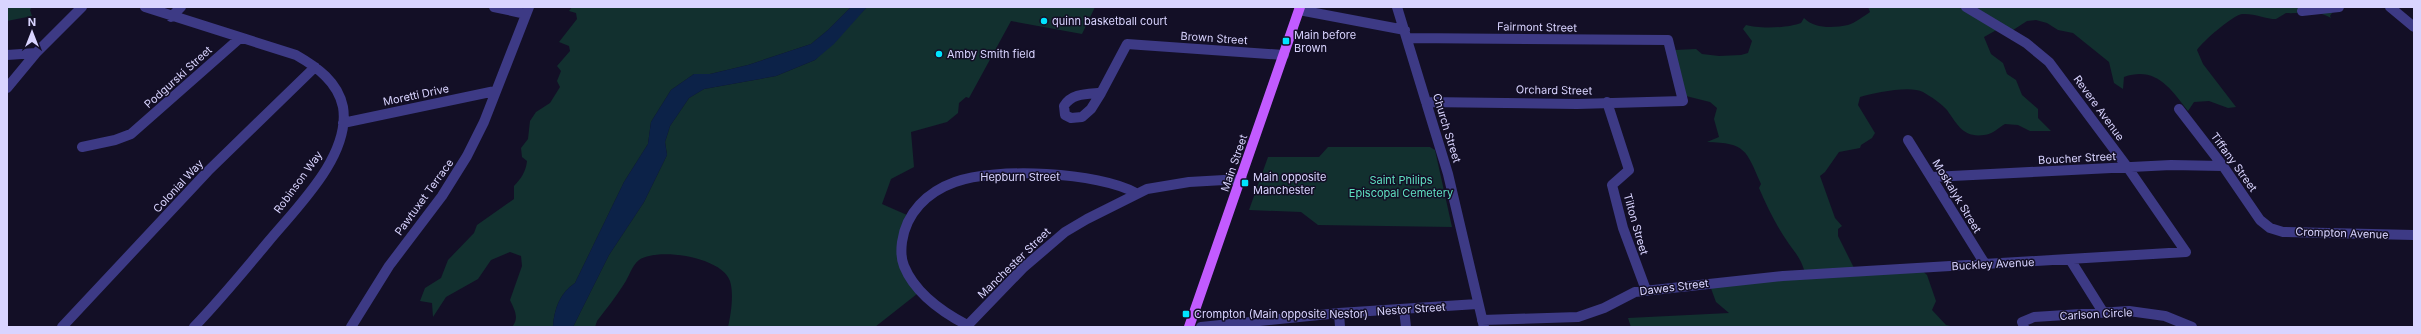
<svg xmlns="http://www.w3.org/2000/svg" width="2421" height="334" font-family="Inter,sans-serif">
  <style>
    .green { fill: #12302f }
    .water { fill: #0c2248 }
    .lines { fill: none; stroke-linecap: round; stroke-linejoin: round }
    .minor { stroke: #3d3a85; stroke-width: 10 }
    .major { stroke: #c25bff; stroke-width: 10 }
    .poi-dot { fill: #00e5ff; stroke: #130f26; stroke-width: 1.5 }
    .labels { text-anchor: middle; stroke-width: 3; stroke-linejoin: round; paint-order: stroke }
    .poi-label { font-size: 11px; fill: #d9d4ff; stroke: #130f26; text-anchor: start }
    .street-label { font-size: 11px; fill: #d9d4ff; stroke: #130f26 }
    .park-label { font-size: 11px; fill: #5fe0c0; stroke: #130f26 }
  </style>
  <rect width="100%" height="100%" fill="#130f26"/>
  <!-- green -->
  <path class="green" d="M 7,7 L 32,7 L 30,10 L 32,16 L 7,21 Z
    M 572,7 L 851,7 L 828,30 L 811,44 L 748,65 L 710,74 L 694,74 L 671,90 L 651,122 L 648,144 L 624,182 L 575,283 C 560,293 554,309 553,327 L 512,327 C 520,318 514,309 510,300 L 522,266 L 521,256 L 510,252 L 491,260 L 478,279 L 446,297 L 433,317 L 432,303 L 420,301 L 425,288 L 441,278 L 448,260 L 474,233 L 477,225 L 514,199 L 514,186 C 521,179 526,171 527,161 L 522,157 L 521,148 L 528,139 L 530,121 L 536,112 L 550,103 L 560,87 L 557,81 L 561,71 L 557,66 L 570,51 L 569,46 L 559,42 L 577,19 L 576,13 L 569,11 Z
    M 867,7 L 1095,7 L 1082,34 L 1011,21 L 969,98 L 966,97 L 959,103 L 958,113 L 947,122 L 911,132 L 914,167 L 891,179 L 882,204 L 907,215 L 903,261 L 922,290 L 875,327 L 728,327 C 731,314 734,294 730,281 C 722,257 658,247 639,260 C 632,265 629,277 624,284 C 616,297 606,309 597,321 L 595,327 L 573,327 L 609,255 L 644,202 L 667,155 L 665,142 L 670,126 L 689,98 L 704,89 L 776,76 L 815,60 Z
    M 1868,7 L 2336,7 L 2330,16 L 2331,18 C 2316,9 2301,14 2286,13 L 2276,19 C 2265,19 2254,13 2242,14 C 2233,15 2202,42 2197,50 L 2203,64 L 2236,107 L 2228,108 L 2209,101 L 2194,102 L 2188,111 C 2170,88 2156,66 2124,77 L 2123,89 L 2114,83 L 2109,62 L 2073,33 L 2058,30 L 2047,23 L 2036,20 L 2027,21 L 2010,32 L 2000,28 L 1984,37 L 1991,54 L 2003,63 L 2007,74 L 2016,80 L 2022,95 L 2038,109 L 2038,118 L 2051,131 L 2030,131 L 2018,125 L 2005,124 C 1998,128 1993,134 1984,135 C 1963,138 1957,124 1947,110 C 1942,104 1930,96 1923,92 C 1910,85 1874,93 1860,97 L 1858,105 L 1875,133 L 1872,138 L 1861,145 L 1860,148 L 1839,152 L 1825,172 L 1820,176 L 1835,218 L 1842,226 L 1838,229 L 1838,236 L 1855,270 L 1918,267 L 1927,275 L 1936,301 L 1932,310 L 1946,325 L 1955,327 L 1631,327 L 1628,318 L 1729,313 L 1716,302 L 1709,283 L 1805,273 C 1801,259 1797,255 1789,244 C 1777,227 1767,207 1759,188 L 1761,184 C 1746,150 1746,143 1707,142 L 1719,137 L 1714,119 L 1717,108 L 1710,102 L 1686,96 L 1675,50 L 1696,49 L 1702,54 L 1719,56 L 1741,55 L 1748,53 L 1752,41 L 1743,29 L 1746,25 C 1759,29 1788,28 1801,23 L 1804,18 C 1814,29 1834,28 1848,25 C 1855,23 1864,16 1870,12 Z
    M 1328,147 L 1430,147 L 1435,150 L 1452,227 L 1318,225 L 1301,212 L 1249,210 L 1268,157 L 1319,157 Z"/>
  <!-- water -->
  <path class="water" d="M 851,7 L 867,7 L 834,44 L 815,60 L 776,76 L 704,89 L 689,98 L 670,126 L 665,142 L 667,155 L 644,202 L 609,255 L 573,327 L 553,327 C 554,309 560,293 575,283 L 624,182 L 648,144 L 651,122 L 671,90 L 694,74 L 710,74 L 748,65 L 811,44 L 828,30 Z"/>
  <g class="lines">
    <!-- minor -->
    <path class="minor" d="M 145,7 L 296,55 C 317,67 338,82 343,107 C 351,156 296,208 268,242 C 244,271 220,300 194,327
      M 494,7 L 526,14
      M 1397,7 L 1448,174 L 1484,327
      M 1966,7 L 2026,43 L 2049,62 L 2128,168 L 2186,252
      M 2390,7 L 2414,27
      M 1299,10 L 1405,30
      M 2302,11 L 2339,7
      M 171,17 L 181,7
      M 1407,38 L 1668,40 L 1683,101 L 1577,104 L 1426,102
      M 7,55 L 36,53
      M 7,88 L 36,53 L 82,7
      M 1098,93 L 1101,93 L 1091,109 L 1082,117 L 1071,118 L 1065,115 L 1064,106 C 1071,94 1085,94 1098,93 Z
      M 1101,93 L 1127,44 L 1284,55
      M 1607,102 L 1629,170 L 1612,185 L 1623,228 L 1646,290
      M 2179,109 L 2223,166 L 2260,220 L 2270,228 L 2283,232 L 2414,235
      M 343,123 L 495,91
      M 1908,140 L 1985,264
      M 82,147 L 115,140 L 131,134 L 240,38
      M 1932,177 L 2171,165 L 2223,166
      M 2071,261 L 2103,312
      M 1404,309 L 1406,327
      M 1339,313 L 1340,327
      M 1482,320 L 1578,317 L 1604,308 L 1635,292 L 1783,276 L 2186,252
      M 967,325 C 942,312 915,293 904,266 C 901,259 901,250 902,242 C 906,213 927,192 955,182 C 995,167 1099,172 1136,193
      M 62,327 L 208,171 L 315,67
      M 351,327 L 389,266 L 442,196 L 467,156 L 484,122 L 529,7
      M 966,327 L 1023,268 L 1065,232 L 1087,219 L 1147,189 L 1189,182 L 1242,179
      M 1201,327 L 1339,313 L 1477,304
      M 2024,327 L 2022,322 L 2034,317 L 2129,311 L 2165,316 L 2192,327"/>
    <!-- major -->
    <path class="major" d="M 1189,327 L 1300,7"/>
  </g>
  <!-- markers -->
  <g class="poi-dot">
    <circle cx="1044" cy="21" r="4"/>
    <rect x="1282" y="37" width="8" height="8" rx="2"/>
    <circle cx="939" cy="54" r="4"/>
    <rect x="1241" y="179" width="8" height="8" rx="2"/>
    <rect x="1182" y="310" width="8" height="8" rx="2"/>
  </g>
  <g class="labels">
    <!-- poi labels -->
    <g class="poi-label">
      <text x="1052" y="25">quinn basketball court</text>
      <text x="1294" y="39">Main before<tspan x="1294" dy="13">Brown</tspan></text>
      <text x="947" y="58">Amby Smith field</text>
      <text x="1253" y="181">Main opposite<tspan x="1253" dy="13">Manchester</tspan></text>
      <text x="1194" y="318">Crompton (Main opposite Nestor)</text>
    </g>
    <!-- street labels -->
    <g class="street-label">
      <text transform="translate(1537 27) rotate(1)" y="4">Fairmont Street</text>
      <text transform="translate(1214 38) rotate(4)" y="4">Brown Street</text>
      <text transform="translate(178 77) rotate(-42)" y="4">Podgurski Street</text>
      <text transform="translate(1554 90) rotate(1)" y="4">Orchard Street</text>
      <text transform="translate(416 95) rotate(-12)" y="4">Moretti Drive</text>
      <text transform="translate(2099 108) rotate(54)" y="4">Revere Avenue</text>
      <text transform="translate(1447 128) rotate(73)" y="4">Church Street</text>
      <text transform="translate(2077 158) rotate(-3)" y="4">Boucher Street</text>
      <text transform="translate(2234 162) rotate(54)" y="4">Tiffany Street</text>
      <text transform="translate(1234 163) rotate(-71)" y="4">Main Street</text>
      <text x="1020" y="181">Hepburn Street</text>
      <text transform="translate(298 182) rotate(-54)" y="4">Robinson Way</text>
      <text transform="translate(178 186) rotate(-47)" y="4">Colonial Way</text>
      <text transform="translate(1957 196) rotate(59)" y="4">Moskalyk Street</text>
      <text transform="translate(424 197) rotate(-54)" y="4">Pawtuxet Terrace</text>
      <text transform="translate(1636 224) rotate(74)" y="4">Tilton Street</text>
      <text transform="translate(2342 233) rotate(2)" y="4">Crompton Avenue</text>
      <text transform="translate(1014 263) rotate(-44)" y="4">Manchester Street</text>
      <text transform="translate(1993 264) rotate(-3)" y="4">Buckley Avenue</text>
      <text transform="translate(1674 287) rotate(-7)" y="4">Dawes Street</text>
      <text transform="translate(1411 309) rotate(-4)" y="4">Nestor Street</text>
      <text transform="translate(2096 314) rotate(-3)" y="4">Carlson Circle</text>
    </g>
    <!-- park labels -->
    <g class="park-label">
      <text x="1401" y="184">Saint Philips<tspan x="1401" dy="13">Episcopal Cemetery</tspan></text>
    </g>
  </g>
  <!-- border -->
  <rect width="2421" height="334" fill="none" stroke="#d9d4ff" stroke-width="16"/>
  <!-- north arrow -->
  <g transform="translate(32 32)" stroke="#130f26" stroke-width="3" paint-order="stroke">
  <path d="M0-3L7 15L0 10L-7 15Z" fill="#d9d4ff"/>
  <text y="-6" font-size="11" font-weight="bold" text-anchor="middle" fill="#d9d4ff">N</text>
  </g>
</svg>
